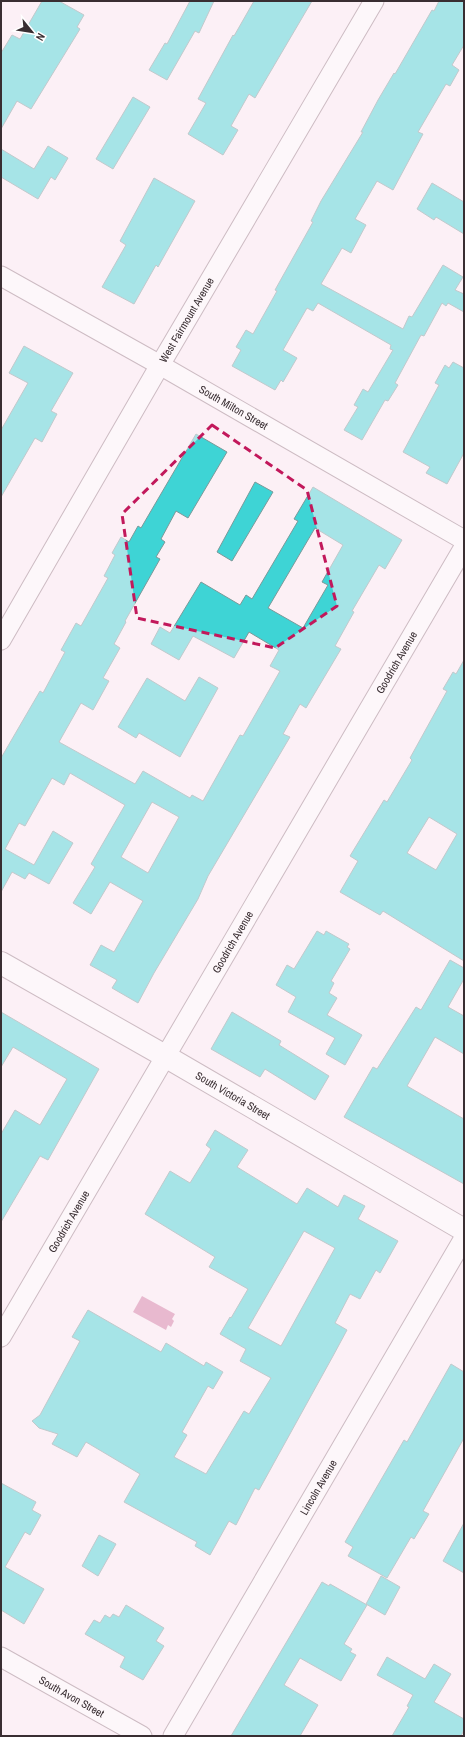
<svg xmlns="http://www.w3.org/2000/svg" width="465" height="1737" font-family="'Archivo Narrow',sans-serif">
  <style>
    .water { fill: #d177a1 }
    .building { fill: #3ed4d5; stroke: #7b9999; fill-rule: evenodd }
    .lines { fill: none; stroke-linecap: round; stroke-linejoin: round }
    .street-casing { stroke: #957c86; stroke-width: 21 }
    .secondary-casing { stroke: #957c86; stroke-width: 24 }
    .street { stroke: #fff; stroke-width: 19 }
    .secondary { stroke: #fff; stroke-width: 22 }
    .marked { fill: none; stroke: #c2185b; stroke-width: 3; stroke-dasharray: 8 5; stroke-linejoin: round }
    .labels { text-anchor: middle; stroke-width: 3; stroke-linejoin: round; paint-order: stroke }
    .street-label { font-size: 11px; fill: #392e32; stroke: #fff }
  </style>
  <rect width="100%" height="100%" fill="#fcf0f5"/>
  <!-- water -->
  <path class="water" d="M 142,1296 L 175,1314 L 172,1319 L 174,1321 L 171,1327 L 168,1325 L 166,1330 L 133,1312 Z"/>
  <!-- building -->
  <path class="building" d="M 42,1 L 59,1 L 84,15 L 77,27 L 80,29 L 31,109 L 17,101 L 1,129 L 1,53 L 12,35 L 20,39 Z
    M 190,1 L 214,1 L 199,33 L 195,31 L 167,80 L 149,70 L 165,43 L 167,44 Z
    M 254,1 L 312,1 L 255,98 L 249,94 L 231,126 L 238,130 L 223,155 L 188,134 L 206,103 L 198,99 L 233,35 L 234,36 Z
    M 439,1 L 464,1 L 464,45 L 452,65 L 459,70 L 450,86 L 446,84 L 418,132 L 423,134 L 393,190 L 377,181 L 355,219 L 366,225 L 351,253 L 342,248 L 321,284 L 403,329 L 409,316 L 412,317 L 443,265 L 463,277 L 455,290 L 464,294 L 464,312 L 448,303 L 446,306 L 442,303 L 424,336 L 421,335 L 395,383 L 398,385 L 388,401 L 385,400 L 362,440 L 344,430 L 358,407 L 354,405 L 363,389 L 368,392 L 393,350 L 390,349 L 391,345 L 318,303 L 313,311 L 307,308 L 283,350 L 297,358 L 283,382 L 281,380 L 275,390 L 232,366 L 241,350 L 236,347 L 246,330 L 253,334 L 277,291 L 275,290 L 313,222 L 311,221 L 321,201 L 363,132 L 361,132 L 378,100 L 394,73 L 395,74 L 432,10 L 434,11 Z
    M 133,97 L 150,107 L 113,169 L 96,159 Z
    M 48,146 L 68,158 L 55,180 L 51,177 L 38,199 L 1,177 L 1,149 L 34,169 Z
    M 154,178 L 195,201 L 158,267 L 156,265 L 134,304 L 102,287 L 126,245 L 120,241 Z
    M 432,183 L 464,202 L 464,234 L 436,217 L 434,220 L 417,209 Z
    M 24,346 L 73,373 L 51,411 L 57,414 L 42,442 L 35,438 L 1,497 L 1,430 L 28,383 L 9,373 Z
    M 453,362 L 464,368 L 464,453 L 447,484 L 426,473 L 430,467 L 403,452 L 439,385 L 435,383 L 445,365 L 449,368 Z
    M 196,434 L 227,452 L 188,518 L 176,511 L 161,539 L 165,542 L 156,557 L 160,559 L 125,621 L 126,622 L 114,644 L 120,648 L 103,678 L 109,681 L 93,710 L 81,703 L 59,742 L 135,784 L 143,771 L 190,798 L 192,795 L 203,801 L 240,735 L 243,736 L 280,671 L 270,666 L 279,650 L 249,632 L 234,658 L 193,636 L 179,660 L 151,644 L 160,627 L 170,633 L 201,582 L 240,605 L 246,595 L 252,599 L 298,521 L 294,519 L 313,487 L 402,540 L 385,569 L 379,565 L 352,611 L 354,612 L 335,646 L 341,649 L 306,708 L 300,704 L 283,734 L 290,737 L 208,876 L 198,899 L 154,973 L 138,1003 L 112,988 L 117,980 L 90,965 L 101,945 L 114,952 L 143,901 L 110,882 L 91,914 L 73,903 L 95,867 L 91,864 L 125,805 L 70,773 L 64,785 L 52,778 L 25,826 L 19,823 L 5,849 L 34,865 L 53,831 L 73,843 L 49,884 L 29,873 L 25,879 L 12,872 L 1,892 L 1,758 L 40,691 L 43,693 L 65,652 L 61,650 L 76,623 L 81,626 L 108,578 L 104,576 L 115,555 L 112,553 L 121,537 L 129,542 L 138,526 L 141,528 ZM 315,528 L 343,545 L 322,582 L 328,585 L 303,628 L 268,608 ZM 152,802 L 179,817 L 148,873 L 121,857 Z
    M 255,482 L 273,492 L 232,561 L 217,552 Z
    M 464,660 L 464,961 L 383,911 L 380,915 L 340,892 L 358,861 L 350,856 L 384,800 L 387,802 L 412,760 L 410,758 L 447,691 L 443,689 L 453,672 L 456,674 ZM 429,817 L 457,834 L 436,870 L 407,853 Z
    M 199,677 L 218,688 L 180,757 L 139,733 L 136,738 L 118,727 L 147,678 L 185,701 Z
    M 317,931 L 324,935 L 326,931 L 349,944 L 347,947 L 350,949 L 331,981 L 334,983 L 329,993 L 337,998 L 327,1015 L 362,1035 L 345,1065 L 326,1054 L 335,1038 L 288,1012 L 296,997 L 276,985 L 287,965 L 294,969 Z
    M 450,960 L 464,968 L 464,979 L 448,1007 L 464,1016 L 464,1054 L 435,1037 L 407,1086 L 464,1119 L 464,1184 L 344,1117 L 373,1067 L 377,1069 L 416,1007 L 421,1010 Z
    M 1,1012 L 99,1069 L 48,1160 L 40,1156 L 1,1222 L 1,1134 L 15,1110 L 40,1125 L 67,1079 L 13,1047 L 1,1067 Z
    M 232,1012 L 281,1041 L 279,1045 L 329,1076 L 315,1100 L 265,1069 L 260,1077 L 211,1049 Z
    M 215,1130 L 248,1150 L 237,1167 L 297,1204 L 307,1188 L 338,1207 L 344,1195 L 365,1206 L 358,1219 L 398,1241 L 380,1273 L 376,1270 L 360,1299 L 350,1294 L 335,1323 L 347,1330 L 333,1356 L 259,1490 L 255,1488 L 236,1525 L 229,1521 L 210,1555 L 195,1546 L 197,1542 L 124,1502 L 140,1474 L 86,1442 L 77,1457 L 52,1444 L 58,1434 L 39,1428 L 32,1421 L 40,1415 L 80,1341 L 72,1337 L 88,1310 L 161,1352 L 166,1343 L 204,1366 L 206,1362 L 223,1372 L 213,1389 L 208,1386 L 182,1432 L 187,1435 L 174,1457 L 206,1474 L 244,1411 L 249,1414 L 271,1378 L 240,1361 L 246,1349 L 220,1334 L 230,1317 L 231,1318 L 248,1289 L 209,1267 L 215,1257 L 145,1214 L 170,1171 L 190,1183 L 211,1149 L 206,1145 ZM 304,1231 L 335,1248 L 281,1346 L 248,1328 Z
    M 451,1364 L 464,1372 L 464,1438 L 423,1511 L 429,1514 L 414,1539 L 411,1537 L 387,1578 L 348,1556 L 353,1547 L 345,1542 L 404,1440 L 407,1442 Z
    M 1,1483 L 36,1502 L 32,1510 L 41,1515 L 30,1535 L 25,1532 L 5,1567 L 44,1589 L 24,1624 L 1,1610 Z
    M 464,1523 L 464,1573 L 443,1561 Z
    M 99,1535 L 116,1544 L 98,1576 L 82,1566 Z
    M 381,1576 L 400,1587 L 385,1615 L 366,1604 Z
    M 322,1582 L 329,1586 L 330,1584 L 367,1605 L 344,1644 L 352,1649 L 350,1652 L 356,1655 L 341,1681 L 300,1658 L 284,1685 L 318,1705 L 300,1736 L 231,1736 Z
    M 126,1605 L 164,1628 L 156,1641 L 164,1646 L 143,1680 L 120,1667 L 125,1657 L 85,1634 L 94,1620 L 100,1623 L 105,1615 L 110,1618 L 113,1614 L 119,1617 Z
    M 387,1657 L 425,1679 L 434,1664 L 451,1674 L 434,1702 L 464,1719 L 464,1730 L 461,1736 L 392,1736 L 409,1707 L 407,1706 L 413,1695 L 377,1675 Z"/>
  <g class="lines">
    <!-- street casing -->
    <g class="street-casing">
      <g id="street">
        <path id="s1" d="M 1,276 L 160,365 L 464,540"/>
        <path id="s2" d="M 1,640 L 160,365 L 374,1"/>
        <path id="s3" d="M 1,1337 L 464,547"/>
        <path id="s4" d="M 1,1657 L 142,1736"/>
        <path id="s5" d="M 173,1736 L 464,1238"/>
      </g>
    </g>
    <!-- secondary casing -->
    <g class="secondary-casing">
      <g id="secondary">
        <path id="s6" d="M 1,963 L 165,1056 L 464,1230"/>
      </g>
    </g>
    <!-- street -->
    <use href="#street" class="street"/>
    <!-- secondary -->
    <use href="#secondary" class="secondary"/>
  </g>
  <!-- marked area -->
  <path d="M0 0H465V1737H0ZM 212,425 L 307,490 L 337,606 L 275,648 L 137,618 L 122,514 Z" fill="#fcf0f5" fill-opacity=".55" fill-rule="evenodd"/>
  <path class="marked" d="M 212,425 L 307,490 L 337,606 L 275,648 L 137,618 L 122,514 Z"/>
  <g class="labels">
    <!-- street labels -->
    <g class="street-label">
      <text dy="4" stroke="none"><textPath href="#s2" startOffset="370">West Fairmount Avenue</textPath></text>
      <text dy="4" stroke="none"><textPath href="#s1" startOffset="267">South Milton Street</textPath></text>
      <text dy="4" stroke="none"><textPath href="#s3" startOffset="782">Goodrich Avenue</textPath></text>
      <text dy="4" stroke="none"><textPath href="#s3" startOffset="458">Goodrich Avenue</textPath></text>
      <text dy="4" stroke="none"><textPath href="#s6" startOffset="267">South Victoria Street</textPath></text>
      <text dy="4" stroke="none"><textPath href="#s3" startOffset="134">Goodrich Avenue</textPath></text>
      <text dy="4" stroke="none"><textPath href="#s5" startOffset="288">Lincoln Avenue</textPath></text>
      <text dy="4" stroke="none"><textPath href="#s4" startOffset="81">South Avon Street</textPath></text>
    </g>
  </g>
  <!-- border -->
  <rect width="465" height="1737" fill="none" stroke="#392e32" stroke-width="4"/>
  <!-- north arrow -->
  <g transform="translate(32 32) rotate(120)" stroke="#ffffff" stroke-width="3" paint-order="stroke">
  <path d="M0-3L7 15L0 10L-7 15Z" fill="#392e32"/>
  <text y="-6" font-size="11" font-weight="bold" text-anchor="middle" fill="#392e32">N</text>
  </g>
</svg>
